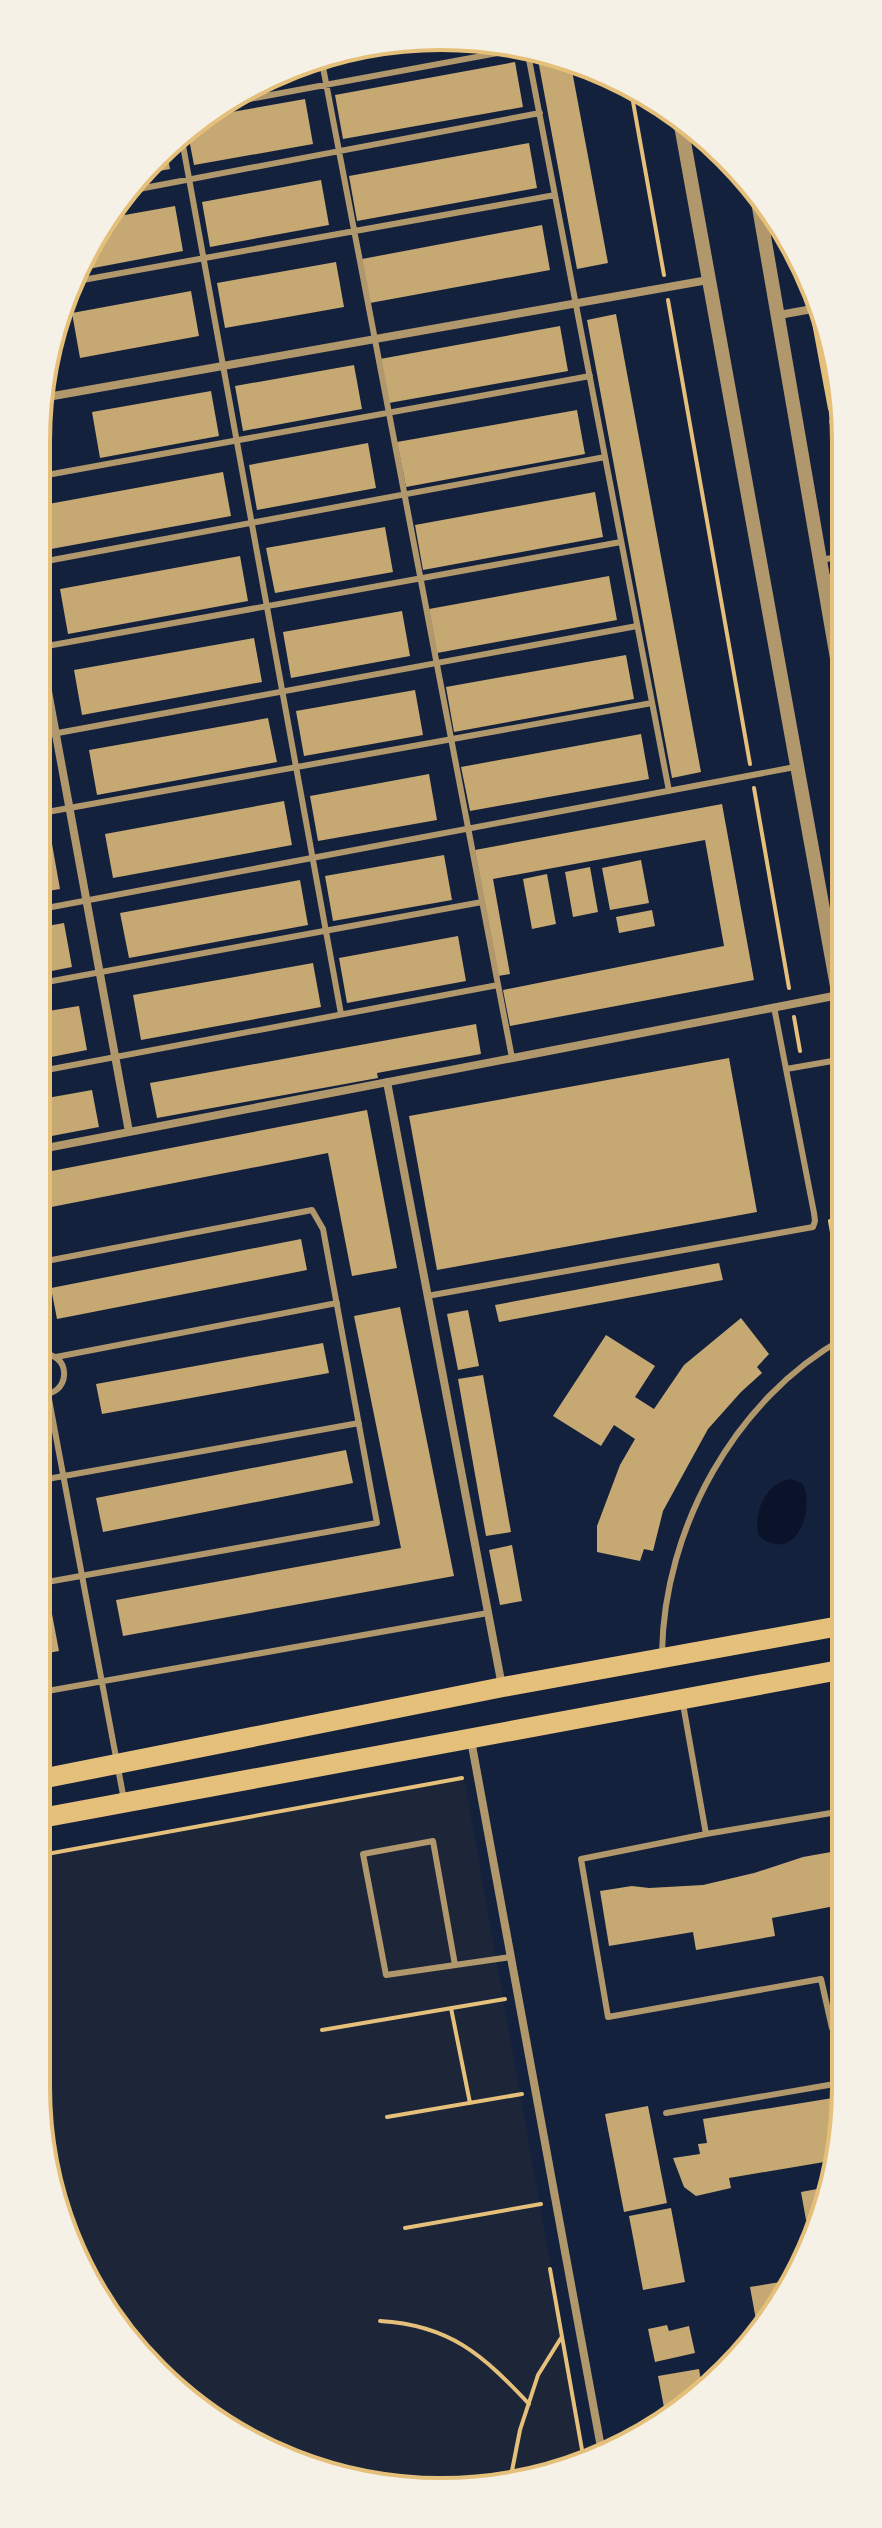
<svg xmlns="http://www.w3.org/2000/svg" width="882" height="2528" font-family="Jost,sans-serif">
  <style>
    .green { fill: #1d2539 }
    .water { fill: #0b132b }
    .building { fill: #c6a872 }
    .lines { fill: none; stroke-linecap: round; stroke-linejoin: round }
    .path { stroke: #e5c07b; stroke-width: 4 }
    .service { stroke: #b1986c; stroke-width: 6 }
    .minor { stroke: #b1986c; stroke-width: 8 }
    .tertiary { stroke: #b1986c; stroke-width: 14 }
    .primary { stroke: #e5c07b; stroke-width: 20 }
    .rim { fill: none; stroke: #e5c07b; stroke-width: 4 }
  </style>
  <rect width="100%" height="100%" fill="#14213d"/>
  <!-- green -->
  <path class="green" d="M 464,1777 L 585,2461 L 545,2478 L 389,2489 L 261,2450 L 137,2354 L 67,2242 L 36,2087 L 36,1856 Z"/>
  <!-- water -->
  <path class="water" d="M 791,1479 L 803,1484 C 816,1513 793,1565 759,1536 C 752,1514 766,1482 791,1479 Z"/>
  <!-- building -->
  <path class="building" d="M 388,40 L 426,43 L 333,60 L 332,58 Z
    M 536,49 L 545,50 L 570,60 L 608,263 L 577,269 Z
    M 515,62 L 523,107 L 343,139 L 335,95 Z
    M 305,99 L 313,144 L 194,165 L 188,134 L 209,116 Z
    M 529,143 L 537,188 L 357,221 L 349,176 Z
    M 167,153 L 170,169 L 143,174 Z
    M 321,180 L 329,225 L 210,247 L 202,202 Z
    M 175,206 L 183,251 L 83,270 L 108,218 Z
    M 542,225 L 550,270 L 370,303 L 362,259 Z
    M 336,262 L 344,307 L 225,328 L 217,283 Z
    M 191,291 L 199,336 L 80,358 L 72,313 Z
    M 616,314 L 701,772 L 672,778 L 587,320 Z
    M 560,326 L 568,371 L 389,403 L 380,359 Z
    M 354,365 L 362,409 L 243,431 L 235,386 Z
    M 211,391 L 219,436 L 100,458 L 92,412 Z
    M 577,410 L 585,454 L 406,487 L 397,442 Z
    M 368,443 L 376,488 L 257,510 L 249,465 Z
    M 223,472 L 231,516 L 51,549 L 43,505 Z
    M 595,492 L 603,537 L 423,570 L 415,525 Z
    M 385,527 L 393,572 L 275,593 L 266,548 Z
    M 240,556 L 248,601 L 68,634 L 60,589 Z
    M 609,576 L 617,620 L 437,653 L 429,609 Z
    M 402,611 L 410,656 L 291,678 L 283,632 Z
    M 254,638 L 262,682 L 82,715 L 74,670 Z
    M 626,655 L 634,699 L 454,732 L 446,687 Z
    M 415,690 L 423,735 L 304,756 L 296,711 Z
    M 268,718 L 277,762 L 97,795 L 89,750 Z
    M 641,734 L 649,779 L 470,811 L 461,767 Z
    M 429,774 L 437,820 L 318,841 L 310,796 Z
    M 284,801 L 292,845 L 113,878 L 105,834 Z
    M 722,804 L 754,980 L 510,1026 L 503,990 L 724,946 L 705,840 L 493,879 L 510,974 L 498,976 L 475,850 Z
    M 52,844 L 60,889 L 36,893 L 36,847 Z
    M 444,855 L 452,900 L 333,921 L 325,876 Z
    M 641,860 L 649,903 L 610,910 L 602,868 Z
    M 590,867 L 598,912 L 573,917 L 565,872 Z
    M 547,874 L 556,924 L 532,929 L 523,879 Z
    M 300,880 L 308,925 L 129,958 L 120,913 Z
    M 652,910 L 655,926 L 619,933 L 616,917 Z
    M 64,923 L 72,967 L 36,974 L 36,928 Z
    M 458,936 L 466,981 L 347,1003 L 339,958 Z
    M 313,963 L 321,1007 L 141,1040 L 133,995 Z
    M 79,1006 L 87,1050 L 36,1060 L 36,1013 Z
    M 476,1024 L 481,1054 L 377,1073 L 378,1078 L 157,1118 L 150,1083 Z
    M 729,1058 L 757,1212 L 437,1270 L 409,1116 Z
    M 92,1090 L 99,1127 L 36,1139 L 36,1100 Z
    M 367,1110 L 397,1268 L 352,1276 L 328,1153 L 36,1210 L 36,1174 Z
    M 301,1239 L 307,1270 L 57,1319 L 51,1288 Z
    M 719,1263 L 723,1280 L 499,1322 L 495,1305 Z
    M 400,1307 L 454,1576 L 123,1636 L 116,1600 L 401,1548 L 354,1316 Z
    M 468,1310 L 479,1366 L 458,1370 L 447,1314 Z
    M 741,1318 L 769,1354 L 757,1367 L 762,1373 L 741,1392 L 708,1429 L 663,1511 L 653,1551 L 644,1549 L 640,1561 L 597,1552 L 597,1526 L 620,1465 L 635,1439 L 614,1425 L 601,1446 L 553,1416 L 606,1335 L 655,1366 L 635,1397 L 654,1409 L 684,1365 Z
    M 323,1343 L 329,1373 L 102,1414 L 96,1384 Z
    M 483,1375 L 511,1532 L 486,1536 L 458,1379 Z
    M 346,1450 L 353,1483 L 103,1532 L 96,1498 Z
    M 46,1506 L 52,1537 L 36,1540 L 36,1508 Z
    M 512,1545 L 522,1601 L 500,1605 L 489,1550 Z
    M 52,1614 L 59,1651 L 36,1655 L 36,1617 Z
    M 831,1852 L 833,1862 L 846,1860 L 846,1926 L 840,1905 L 772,1918 L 775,1936 L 696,1950 L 693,1932 L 609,1946 L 600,1891 L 632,1886 L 649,1888 L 703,1885 L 754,1873 L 803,1857 Z
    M 845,2096 L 836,2160 L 729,2178 L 731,2188 L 696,2196 L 684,2187 L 673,2158 L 700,2154 L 698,2144 L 707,2143 L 703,2119 Z
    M 648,2106 L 667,2203 L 624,2212 L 605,2114 Z
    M 833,2186 L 821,2217 L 806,2220 L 801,2192 Z
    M 671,2208 L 685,2282 L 643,2290 L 629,2216 Z
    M 792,2280 L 777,2312 L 758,2331 L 750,2287 Z
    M 667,2325 L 669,2331 L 689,2326 L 695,2353 L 655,2362 L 648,2329 Z
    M 699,2369 L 702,2387 L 667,2423 L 658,2376 Z"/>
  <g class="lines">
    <!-- path -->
    <path class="path" d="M 630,85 L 664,275
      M 803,260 L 809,295
      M 668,300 L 750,764
      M 814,323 L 830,409
      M 834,434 L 843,482
      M 754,788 L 789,988
      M 794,1017 L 800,1051
      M 830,1221 L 844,1303
      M 36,1856 L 462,1778
      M 451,2008 L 470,2103
      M 322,2030 L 505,1999
      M 387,2117 L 522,2094
      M 405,2228 L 541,2204
      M 550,2269 L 584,2461
      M 380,2321 C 450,2325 483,2355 529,2404
      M 510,2481 L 520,2430 L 538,2375 L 561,2338"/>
    <!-- service -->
    <path class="service" d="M 527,49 L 669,791
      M 322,62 L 512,1058
      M 222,104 L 525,48
      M 182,140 L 341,1014
      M 123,192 L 540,113
      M 77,281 L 555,195
      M 832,422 L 843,420
      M 36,477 L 590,376
      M 821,560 L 843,556
      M 36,563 L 605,457
      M 824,578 L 843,575
      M 36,648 L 621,542
      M 36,737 L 637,626
      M 36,814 L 652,703
      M 36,910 L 795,767
      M 36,984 L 482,902
      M 774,1007 L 786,1069
      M 36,1072 L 498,985
      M 36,1263 L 312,1210 L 323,1229 L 377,1523 L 36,1584
      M 427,1296 L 813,1227 L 815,1221 L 814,1213 L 786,1069 L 844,1059
      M 36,1333 L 40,1354
      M 36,1355 C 75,1347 72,1402 36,1393
      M 56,1357 L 337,1303
      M 48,1394 L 124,1800
      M 36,1481 L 359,1423
      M 662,1653 C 664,1528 735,1399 844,1338
      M 36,1693 L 488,1613
      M 683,1704 L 706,1834
      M 845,1817 L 837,1812 L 706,1834 L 581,1859 L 608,2017 L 821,1979 L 832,2028 L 846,2038
      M 455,1965 L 433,1841 L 363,1854 L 386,1975 L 511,1957
      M 666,2113 L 846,2082"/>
    <!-- minor -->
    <path class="minor" d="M 779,315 L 818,308
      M 42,398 L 708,280
      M 36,626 L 129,1132
      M 387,1082 L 502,1686
      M 36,1150 L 839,995
      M 471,1740 L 602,2453"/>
    <!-- tertiary -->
    <path class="tertiary" d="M 680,120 L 844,1025
      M 756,190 L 843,693"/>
    <!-- primary -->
    <path class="primary" d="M 36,1780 L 503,1687 L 845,1625
      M 36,1819 L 845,1669"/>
  </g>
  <!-- crop -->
  <path d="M0 0H882V2528H0ZM441 50H441A391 391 0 0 1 832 441V2087A391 391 0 0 1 441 2478H441A391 391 0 0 1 50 2087V441A391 391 0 0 1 441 50Z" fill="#f6f1e7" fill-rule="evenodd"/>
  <path class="rim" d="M441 50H441A391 391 0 0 1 832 441V2087A391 391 0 0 1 441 2478H441A391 391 0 0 1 50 2087V441A391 391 0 0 1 441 50Z"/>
</svg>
